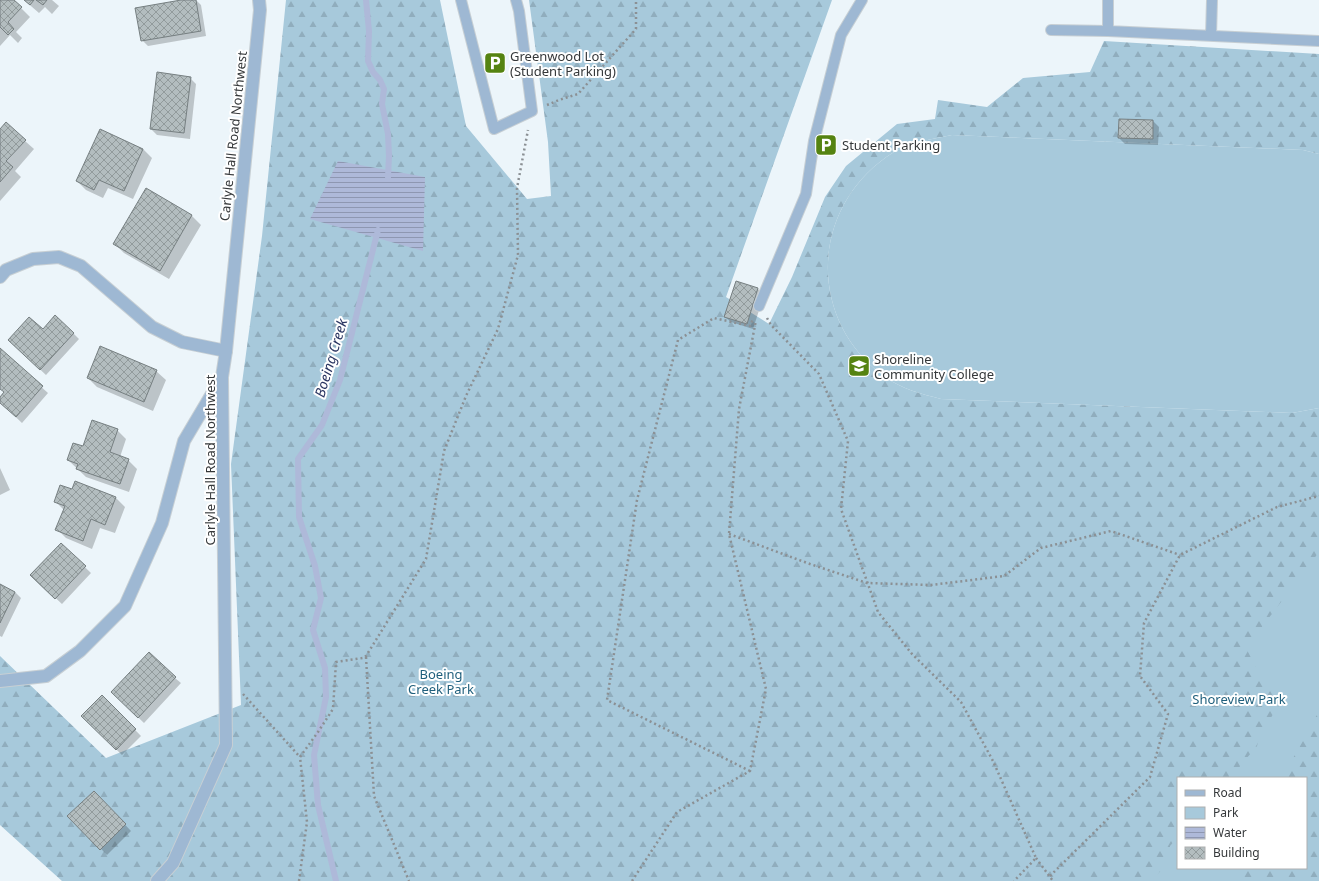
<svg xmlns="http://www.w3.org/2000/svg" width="1319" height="881" font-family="'Noto Sans',sans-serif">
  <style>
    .green { fill: #a7c9db; fill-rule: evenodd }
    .forest { fill: url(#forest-firs) }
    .water { fill: url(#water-rules) }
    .shadow { fill: #0003 }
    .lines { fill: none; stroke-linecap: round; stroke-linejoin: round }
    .stream { stroke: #aeb9d9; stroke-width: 6 }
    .building { fill: url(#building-cross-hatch); stroke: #767f81 }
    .service-casing { stroke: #c7cfd4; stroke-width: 12 }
    .minor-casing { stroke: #c7cfd4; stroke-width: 14 }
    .tertiary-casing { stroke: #c7cfd4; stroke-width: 14 }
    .path { stroke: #8b9094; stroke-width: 2.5; stroke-dasharray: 2 3; stroke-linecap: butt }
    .service { stroke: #9eb8d3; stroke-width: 10 }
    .minor { stroke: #9eb8d3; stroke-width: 12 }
    .tertiary { stroke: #9eb8d3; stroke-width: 12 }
    .labels { text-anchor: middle; stroke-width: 4; stroke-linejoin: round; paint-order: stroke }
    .poi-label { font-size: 13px; fill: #35383a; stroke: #fff; text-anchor: start }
    .street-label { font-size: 13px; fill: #35383a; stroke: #fff }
    .park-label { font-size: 13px; fill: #1f5f7c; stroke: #fff }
    .water-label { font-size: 14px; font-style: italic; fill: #2b3662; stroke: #fff }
  </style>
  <defs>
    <pattern id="forest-firs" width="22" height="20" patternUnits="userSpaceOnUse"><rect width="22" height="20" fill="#a7c9db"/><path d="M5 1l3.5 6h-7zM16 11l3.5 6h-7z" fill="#90adbd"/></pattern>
    <pattern id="water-rules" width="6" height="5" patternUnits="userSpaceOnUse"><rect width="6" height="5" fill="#aeb9d9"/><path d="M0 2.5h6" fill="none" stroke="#8e97b1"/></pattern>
    <pattern id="building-cross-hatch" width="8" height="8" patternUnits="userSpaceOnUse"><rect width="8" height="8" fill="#b3bdbf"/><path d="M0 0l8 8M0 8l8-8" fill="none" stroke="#929b9c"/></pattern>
  </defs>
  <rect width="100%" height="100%" fill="#ecf5fa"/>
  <!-- green -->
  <path class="green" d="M 952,135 L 1303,150 L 1319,154 L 1319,408 L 1292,413 L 941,399 C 922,394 902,389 885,377 C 805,319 810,204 894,152 C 912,142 932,139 952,135 Z
    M 1319,496 L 1319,881 L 964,881 ZM 1178,778 L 1306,778 L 1306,868 L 1178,868 Z"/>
  <!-- forest -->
  <path class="forest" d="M 286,0 L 440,0 L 466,126 L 527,199 L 551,196 L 548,142 L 529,0 L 832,0 L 726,297 L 769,324 L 792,277 L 825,197 L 846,166 L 897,124 L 935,119 L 938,100 L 987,107 L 1023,78 L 1090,72 L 1104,41 L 1319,54 L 1319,154 L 1303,150 L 952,135 C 932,139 912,142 894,152 C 810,204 805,319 885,377 C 902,389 922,394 941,399 L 1292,413 L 1319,408 L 1319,552 L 1246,648 L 1267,689 L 1284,698 L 1260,734 L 1257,746 L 1240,766 L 1235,778 L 1178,778 L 1178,837 L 1170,846 L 1170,861 L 1153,879 L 1149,881 L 62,881 L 0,825 L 0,656 L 106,758 L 241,705 L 231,464 L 262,236 Z
    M 1319,711 L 1319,881 L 1234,881 L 1246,868 L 1306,868 L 1306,778 L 1288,778 L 1291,762 Z"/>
  <!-- water -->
  <path class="water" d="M 338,161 L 425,177 L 423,251 L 310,219 Z"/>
  <!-- shadow -->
  <path class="shadow" d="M 0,0 L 13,0 L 30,17 L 16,32 L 22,38 L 18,43 L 10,35 L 0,46 Z
    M 24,0 L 52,0 L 59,6 L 52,14 L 45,7 L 39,13 Z
    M 187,0 L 196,0 L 201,5 L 206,36 L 148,46 L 142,40 Z
    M 190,78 L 196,84 L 190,139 L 157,135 L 151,129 Z
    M 1153,121 L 1159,127 L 1158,145 L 1125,144 L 1119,138 Z
    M 0,130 L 25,141 L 34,149 L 15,171 L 21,177 L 0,201 Z
    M 100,130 L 143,149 L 152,158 L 133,199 L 108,188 L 103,198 L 86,190 L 77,181 Z
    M 146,190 L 192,216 L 201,225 L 169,279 L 124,253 L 115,244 Z
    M 736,282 L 758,289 L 764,295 L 753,329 L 731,322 L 725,317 Z
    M 73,333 L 79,339 L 46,375 L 15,346 Z
    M 0,350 L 48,393 L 22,423 L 0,402 L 0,398 L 5,392 L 0,388 Z
    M 156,371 L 166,380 L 153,411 L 97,387 L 88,378 Z
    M 117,430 L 126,439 L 120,457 L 128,460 L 137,469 L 129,492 L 86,477 L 68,460 L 84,448 Z
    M 0,468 L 10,490 L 0,495 Z
    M 72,490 L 116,498 L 125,507 L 115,533 L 100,528 L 92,549 L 66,538 L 57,529 L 64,510 L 55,501 Z
    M 61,544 L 91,573 L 62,604 L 31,575 Z
    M 0,585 L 15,592 L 21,598 L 2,637 L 0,636 Z
    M 175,678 L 181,683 L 144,723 L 118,698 Z
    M 102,696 L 141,736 L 122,755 L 82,716 Z
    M 94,792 L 131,831 L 107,855 L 69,816 Z"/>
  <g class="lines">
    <!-- stream -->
    <path class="stream" d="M 366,0 L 369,31 L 368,61 L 373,72 L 380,80 L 384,89 L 382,104 L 388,134 L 389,156 L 388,177
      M 336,881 L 318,805 L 314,755 L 326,697 L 325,668 L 313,630 L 321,598 L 315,566 L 299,517 L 298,459 L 322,425 L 340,380 L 378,230"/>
  </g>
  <!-- building -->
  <path class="building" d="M 0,0 L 14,0 L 22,7 L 8,22 L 14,29 L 8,35 L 0,27 Z
    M 24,0 L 34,0 L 30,5 Z
    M 36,0 L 47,0 L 43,5 Z
    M 181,0 L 196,0 L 201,31 L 141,41 L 135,8 Z
    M 157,72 L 191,77 L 184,133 L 150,129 Z
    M 1119,119 L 1153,120 L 1153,139 L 1118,138 Z
    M 6,122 L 26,140 L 6,161 L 13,167 L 0,182 L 0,129 Z
    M 100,129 L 143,149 L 124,191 L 99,180 L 94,190 L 76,181 Z
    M 146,188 L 192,215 L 160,271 L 113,244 Z
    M 736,281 L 758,288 L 747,324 L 724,317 Z
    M 55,315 L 74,333 L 40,370 L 8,340 L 29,317 L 43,329 Z
    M 100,346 L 157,370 L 144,402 L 87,378 Z
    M 0,348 L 43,386 L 16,417 L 0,403 L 0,397 L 4,392 L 0,389 Z
    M 92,420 L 118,429 L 110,452 L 129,459 L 120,484 L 76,469 L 78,464 L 67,460 L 73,443 L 83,446 Z
    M 75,481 L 116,497 L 105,525 L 91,519 L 83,541 L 55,530 L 65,506 L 54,502 L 60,485 L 72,489 Z
    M 61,543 L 86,566 L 55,599 L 30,575 Z
    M 0,584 L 15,592 L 0,623 Z
    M 149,652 L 176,677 L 138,718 L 111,692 Z
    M 102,695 L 136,729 L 116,750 L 81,716 Z
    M 94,791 L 126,824 L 100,850 L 67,816 Z"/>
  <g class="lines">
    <!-- service casing -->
    <g class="service-casing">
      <path id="service" d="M 461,0 L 494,129 L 532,111 L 519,11 L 516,0
        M 1051,30 L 1108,31 L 1319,41
        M 1108,31 L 1108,0
        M 1211,36 L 1212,0
        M 759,306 L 806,194 L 814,141 L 841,35 L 862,0"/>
    </g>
    <!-- minor casing -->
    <g class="minor-casing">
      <path id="minor" d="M 0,277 L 6,270 L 33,259 L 59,257 L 81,266 L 152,327 L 182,342 L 226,351
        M 0,681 L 46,676 L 80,651 L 125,606 L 162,523 L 184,441 L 222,377"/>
    </g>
    <!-- tertiary casing -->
    <g class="tertiary-casing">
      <path id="tertiary" d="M 157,881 L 173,863 L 226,745 L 222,377 L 226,351 L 260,10 L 259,0"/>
    </g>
    <!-- path -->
    <path class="path" d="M 547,105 L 559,100 L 578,94 L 636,29 L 636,0
      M 767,318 L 771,325 L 819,374 L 848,441 L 841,509 L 878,612 L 912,654 L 961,702 L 993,761 L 1036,858 L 1014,881
      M 729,534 L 810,564 L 867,583 L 931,585 L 1004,576 L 1041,548 L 1111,531 L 1180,555
      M 366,657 L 374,796 L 409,881
      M 243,694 L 300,757
      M 750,771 L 607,700 L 637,500 L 678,340 L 714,318 L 750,326 L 753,319
      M 1036,858 L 1053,881
      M 1050,876 L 1150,777 L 1168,714 L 1140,676 L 1144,623 L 1180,555 L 1277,507 L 1319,496
      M 299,881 L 307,822 L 300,757 L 318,732 L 333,709 L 336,662 L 363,658 L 366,656 L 426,559 L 444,451 L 466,396 L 498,329 L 518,255 L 517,188 L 528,130
      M 632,881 L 677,812 L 750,771 L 766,689 L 729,534 L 739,409 L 756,320"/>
    <!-- service -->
    <use href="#service" class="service"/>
    <!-- minor -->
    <use href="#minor" class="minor"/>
    <!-- tertiary -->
    <use href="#tertiary" class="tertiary"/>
  </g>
  <!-- icons -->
  <defs>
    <g id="parking-square" transform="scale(1.15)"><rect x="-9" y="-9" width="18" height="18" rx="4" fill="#558311" stroke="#fff"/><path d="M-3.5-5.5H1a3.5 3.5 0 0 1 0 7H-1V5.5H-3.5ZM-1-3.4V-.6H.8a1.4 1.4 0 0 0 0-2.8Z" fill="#fff"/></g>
    <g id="university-square" transform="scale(1.15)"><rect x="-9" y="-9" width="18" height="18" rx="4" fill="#558311" stroke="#fff"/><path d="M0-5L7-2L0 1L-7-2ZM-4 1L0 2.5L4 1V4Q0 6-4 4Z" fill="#fff"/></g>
  </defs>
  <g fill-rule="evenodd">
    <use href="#parking-square" x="495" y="63"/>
    <use href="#parking-square" x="826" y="145"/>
    <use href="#university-square" x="859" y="366"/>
  </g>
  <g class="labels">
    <!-- poi labels -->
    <g class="poi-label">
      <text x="510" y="61">Greenwood Lot<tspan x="510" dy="15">(Student Parking)</tspan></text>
      <text x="842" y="150">Student Parking</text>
      <text x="874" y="364">Shoreline<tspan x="874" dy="15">Community College</tspan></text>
    </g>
    <!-- street labels -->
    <g class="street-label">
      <text transform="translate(233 136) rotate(-84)" y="5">Carlyle Hall Road Northwest</text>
      <text transform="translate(210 460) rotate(-90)" y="5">Carlyle Hall Road Northwest</text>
    </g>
    <!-- park labels -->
    <g class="park-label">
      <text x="441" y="679">Boeing<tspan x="441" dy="15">Creek Park</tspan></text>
      <text x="1239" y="704">Shoreview Park</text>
    </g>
    <!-- water labels -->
    <g class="water-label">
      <text transform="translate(331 358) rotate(-73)" y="5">Boeing Creek</text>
    </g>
  </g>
  <!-- legend -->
  <rect x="1177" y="777" width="130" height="92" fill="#ffffff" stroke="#aeafb0"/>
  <rect x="1185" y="790" width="20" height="6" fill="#9eb8d3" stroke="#aeafb0"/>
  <text x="1213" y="797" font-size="12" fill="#35383a">Road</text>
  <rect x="1185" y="807" width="20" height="12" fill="#a7c9db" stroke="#aeafb0"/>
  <text x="1213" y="817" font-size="12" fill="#35383a">Park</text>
  <rect x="1185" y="827" width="20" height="12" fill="url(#water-rules)" stroke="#aeafb0"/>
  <text x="1213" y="837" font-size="12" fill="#35383a">Water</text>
  <rect x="1185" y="847" width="20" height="12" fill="url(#building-cross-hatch)" stroke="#aeafb0"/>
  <text x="1213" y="857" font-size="12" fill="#35383a">Building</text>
</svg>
